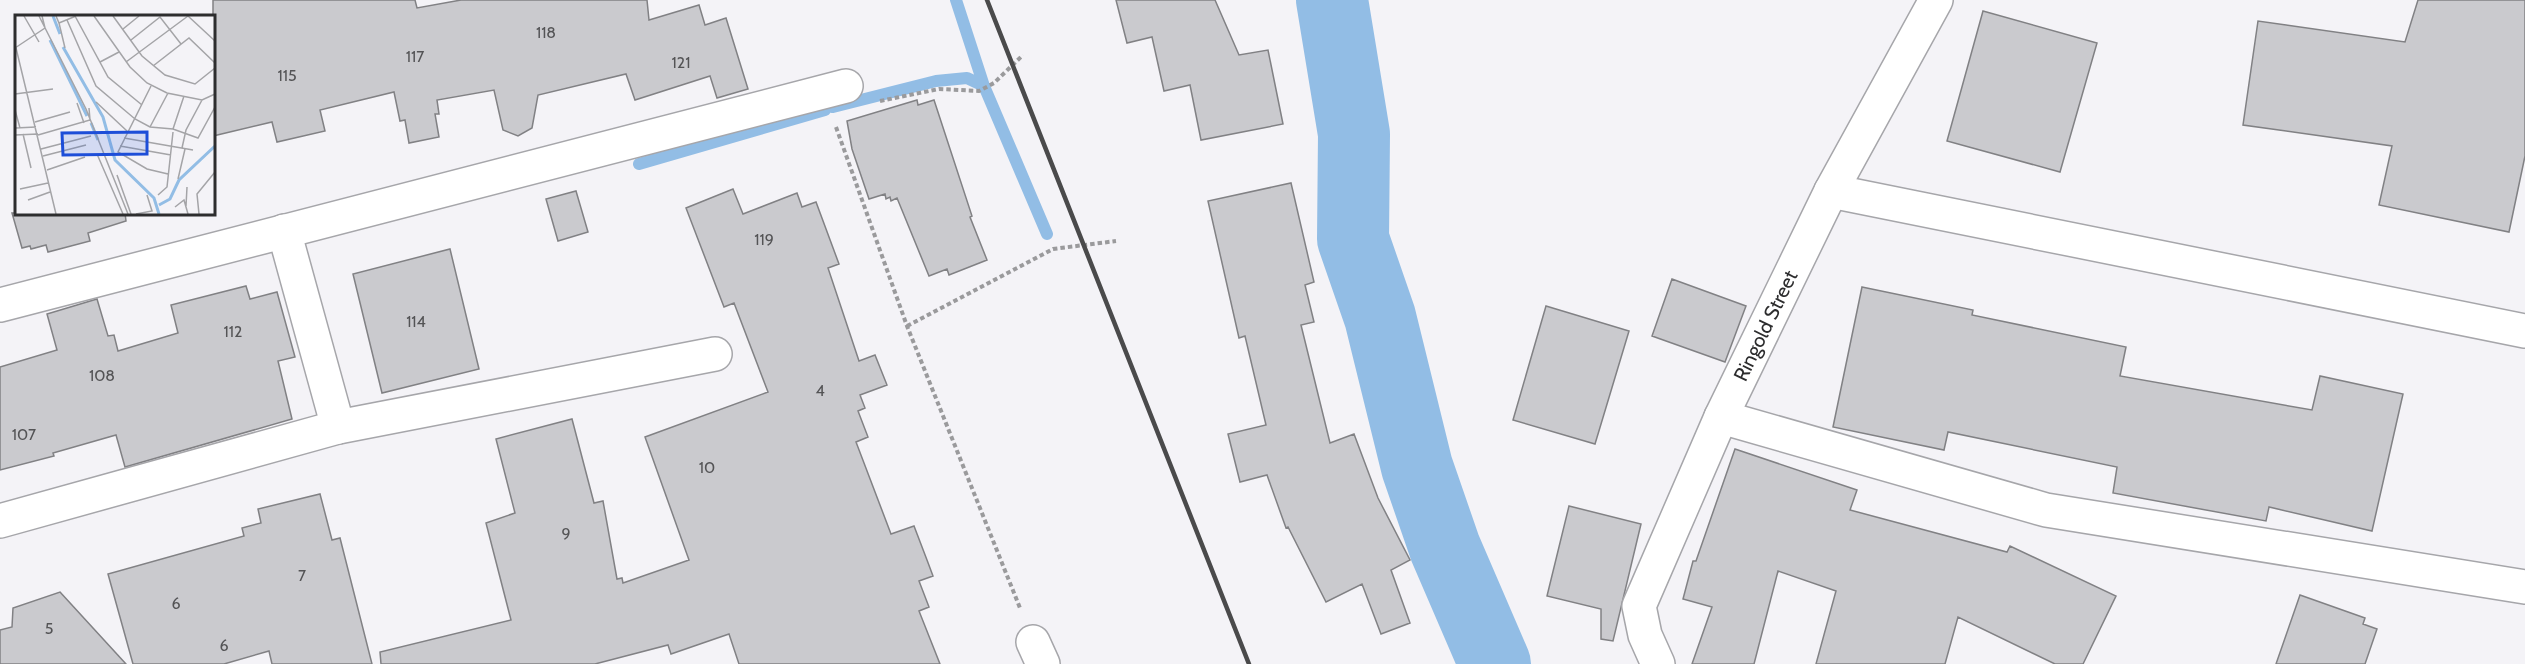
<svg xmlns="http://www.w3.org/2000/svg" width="2525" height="664" font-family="Cabin,sans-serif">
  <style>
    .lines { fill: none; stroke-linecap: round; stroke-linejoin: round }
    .stream { stroke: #92bde5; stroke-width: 12 }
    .river { stroke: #92bde5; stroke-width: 72 }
    .building { fill: #cacace; stroke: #818184; stroke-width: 1.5 }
    .street-casing { stroke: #a6a6aa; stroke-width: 36 }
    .path { stroke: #9a9a9c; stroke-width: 4; stroke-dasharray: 4.5 3; stroke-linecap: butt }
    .street { stroke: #fff; stroke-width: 33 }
    .rail { stroke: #4a4a4b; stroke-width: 4.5 }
    .labels { text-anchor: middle; stroke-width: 4.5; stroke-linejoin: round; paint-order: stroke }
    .number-label { font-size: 16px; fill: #545456 }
    .street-label { font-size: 20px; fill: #2d2d2e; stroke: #fff }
    .inset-river { fill: none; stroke: #92bde5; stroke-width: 3 }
    .inset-road { fill: none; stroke: #a4a4a7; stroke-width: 1.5 }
    .view { fill: #1d4ed8; fill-opacity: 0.15; stroke: #1d4ed8; stroke-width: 3 }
    .inset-edge { fill: none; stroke: #2d2d2e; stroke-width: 3 }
  </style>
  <rect width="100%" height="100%" fill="#f4f3f7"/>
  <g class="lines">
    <!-- stream -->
    <path class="stream" d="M 956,0 L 984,86 L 1047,234
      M 833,107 L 936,81 L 967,78 L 984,86
      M 639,164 L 825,110"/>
    <!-- river -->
    <path class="river" d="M 1332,0 L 1354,134 L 1353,239 L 1380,317 L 1417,467 L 1445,548 L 1495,664"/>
  </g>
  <!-- building -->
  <path class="building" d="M 213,0 L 415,0 L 417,8 L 461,0 L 647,0 L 649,20 L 699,5 L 705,25 L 726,18 L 748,89 L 717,98 L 710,76 L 635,100 L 626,74 L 538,95 L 532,128 L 518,136 L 503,130 L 494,90 L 437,100 L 439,114 L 435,114 L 439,137 L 409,143 L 405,120 L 400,121 L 394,92 L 320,110 L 325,131 L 277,142 L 272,122 L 213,136 Z
    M 1116,0 L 1215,0 L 1239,55 L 1268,50 L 1283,124 L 1201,140 L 1190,85 L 1164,91 L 1152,37 L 1127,43 Z
    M 2418,0 L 2525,0 L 2525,156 L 2509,232 L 2379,205 L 2392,146 L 2243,125 L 2258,21 L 2405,42 Z
    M 1983,11 L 2097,43 L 2060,172 L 1947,141 Z
    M 917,100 L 918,105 L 934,100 L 972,216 L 970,217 L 987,260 L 949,275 L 947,269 L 929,276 L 897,198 L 891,201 L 890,197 L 886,199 L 885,194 L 869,199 L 852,149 L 847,121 Z
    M 1291,183 L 1314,282 L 1305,285 L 1314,322 L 1301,325 L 1330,443 L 1354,434 L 1378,498 L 1410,560 L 1391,570 L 1410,623 L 1381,634 L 1362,584 L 1326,602 L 1288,527 L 1286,528 L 1267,475 L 1240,482 L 1228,434 L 1266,425 L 1245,336 L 1239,338 L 1208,201 Z
    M 733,189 L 743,214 L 797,193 L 802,207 L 816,202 L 839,264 L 828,268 L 859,361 L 875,355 L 887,385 L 860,395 L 865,408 L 858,411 L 868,437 L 856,442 L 891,534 L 914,526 L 927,560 L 933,576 L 919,581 L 929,607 L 919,611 L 940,664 L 739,664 L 729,634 L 671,654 L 668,645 L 595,664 L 381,664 L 380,652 L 511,620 L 486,523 L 515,513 L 496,439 L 572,419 L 594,503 L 603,501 L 617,579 L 622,578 L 623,583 L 689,560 L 645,437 L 768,392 L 734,303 L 724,307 L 686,208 Z
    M 576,191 L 588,232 L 558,241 L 546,199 Z
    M 12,213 L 125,213 L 126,221 L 88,233 L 90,241 L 48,252 L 46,245 L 31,249 L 30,246 L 22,248 Z
    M 450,249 L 479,369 L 382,393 L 353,274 Z
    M 1672,279 L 1746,306 L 1725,362 L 1652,336 Z
    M 246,286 L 250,299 L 277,292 L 295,357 L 278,361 L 292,419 L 125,467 L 116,435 L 53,453 L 54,456 L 0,470 L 0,367 L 57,350 L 47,314 L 97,299 L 108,336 L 114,335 L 118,351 L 178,333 L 171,305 Z
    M 1862,287 L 1973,310 L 1972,315 L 2126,347 L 2120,376 L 2312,410 L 2320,376 L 2403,394 L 2372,531 L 2269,507 L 2266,521 L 2113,493 L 2117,467 L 1948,432 L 1944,450 L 1833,427 Z
    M 1546,306 L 1629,331 L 1595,444 L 1513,420 Z
    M 1735,449 L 1857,490 L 1850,510 L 2007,552 L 2010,546 L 2116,596 L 2083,664 L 2055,664 L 1958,617 L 1945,664 L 1816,664 L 1836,591 L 1778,571 L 1754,664 L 1692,664 L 1712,607 L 1683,599 L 1693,561 L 1696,561 Z
    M 320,494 L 332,540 L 340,538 L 372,664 L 272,664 L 269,651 L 224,664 L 133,664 L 108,574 L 244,536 L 242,528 L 261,523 L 258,509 Z
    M 1569,506 L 1641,524 L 1613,641 L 1601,639 L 1601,609 L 1547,596 Z
    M 60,592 L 126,664 L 0,664 L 0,630 L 12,627 L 13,608 Z
    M 2300,595 L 2365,618 L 2363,624 L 2377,629 L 2365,664 L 2276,664 Z"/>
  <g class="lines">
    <!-- street casing -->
    <g class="street-casing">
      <g id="street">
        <path d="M 1831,191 L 2525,331"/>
        <path d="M 284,231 L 338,427"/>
        <path d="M 0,305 L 846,86"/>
        <path d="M 1721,417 L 2046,510 L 2525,587"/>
        <path d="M 0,521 L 338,427 L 715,354"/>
        <path d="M 1033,642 L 1043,664"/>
        <path id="s1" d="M 1658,664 L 1645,635 L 1639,606 L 1721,417 L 1831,191 L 1936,0"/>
      </g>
    </g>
    <!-- path -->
    <path class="path" d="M 880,101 L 939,89 L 979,91 L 994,83 L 1023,55
      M 836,127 L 907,326 L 1020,608
      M 907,326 L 1053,249 L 1116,241"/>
    <!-- street -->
    <use href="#street" class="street"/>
    <!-- rail -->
    <path class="rail" d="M 987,0 L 1249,664"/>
  </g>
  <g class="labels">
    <!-- number labels -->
    <g class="number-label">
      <text x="546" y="38">118</text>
      <text x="415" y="62">117</text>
      <text x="681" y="68">121</text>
      <text x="287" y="81">115</text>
      <text x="764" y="245">119</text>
      <text x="416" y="327">114</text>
      <text x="233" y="337">112</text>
      <text x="102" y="381">108</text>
      <text x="820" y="396">4</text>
      <text x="24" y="440">107</text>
      <text x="707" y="473">10</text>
      <text x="566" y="539">9</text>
      <text x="302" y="581">7</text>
      <text x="176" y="609">6</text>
      <text x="49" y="634">5</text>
      <text x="224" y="651">6</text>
    </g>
    <!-- street labels -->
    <g class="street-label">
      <text dy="7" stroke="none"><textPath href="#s1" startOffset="369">Ringold Street</textPath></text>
    </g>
  </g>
  <!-- overview -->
  <g transform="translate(15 15)">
    <rect width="200" height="200" fill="#f4f3f7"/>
    <path class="inset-river" d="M 38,1 L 45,19M 35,25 L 72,101M 48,32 L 88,102 L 100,145 L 139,183 L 144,199M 76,108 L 83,125M 144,190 L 155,184 L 164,165 L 200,131"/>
    <path class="inset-road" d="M 9,1 L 24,27M 24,1 L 71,94 L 113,199M 41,1 L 44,8 L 61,1M 60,1 L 93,62 L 127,90M 79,1 L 115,52 L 132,68 L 152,78 L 187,85 L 200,79M 98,1 L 127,41 L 150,60 L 180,69 L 200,53M 173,1 L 200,26M 52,5 L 81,71 L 120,104 L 135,112 L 158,114 L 183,123 L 200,92M 44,8 L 50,33M 108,14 L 124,1M 116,25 L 145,2 L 166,29M 0,33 L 30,13 L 27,1M 1,33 L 41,199M 85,47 L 104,37M 111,47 L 173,1M 138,51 L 174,23 L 200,48M 136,71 L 103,137 L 132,154 L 153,159M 0,79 L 38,74M 81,87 L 112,116M 62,88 L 69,108M 0,95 L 5,113M 20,107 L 55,97M 135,112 L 153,78M 0,113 L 21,112M 158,114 L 169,81M 8,119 L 16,153M 0,120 L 23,119M 23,120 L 75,105 L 74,93M 109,123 L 178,135M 105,131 L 156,140M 167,133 L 171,115 L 187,85M 26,134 L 76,121M 82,139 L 108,199M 28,141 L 71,130M 32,155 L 70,142M 102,160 L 116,199M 163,164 L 170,134M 5,174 L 33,168M 143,180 L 152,172 L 158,117M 13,185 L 35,177M 171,191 L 172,172M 160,192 L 169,185 L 173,199M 121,199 L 137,196 L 132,180M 184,199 L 182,179 L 200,157"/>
    <path class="view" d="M 132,117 L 132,139 L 48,140 L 47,118 Z"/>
    <rect width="200" height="200" class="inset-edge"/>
  </g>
</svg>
